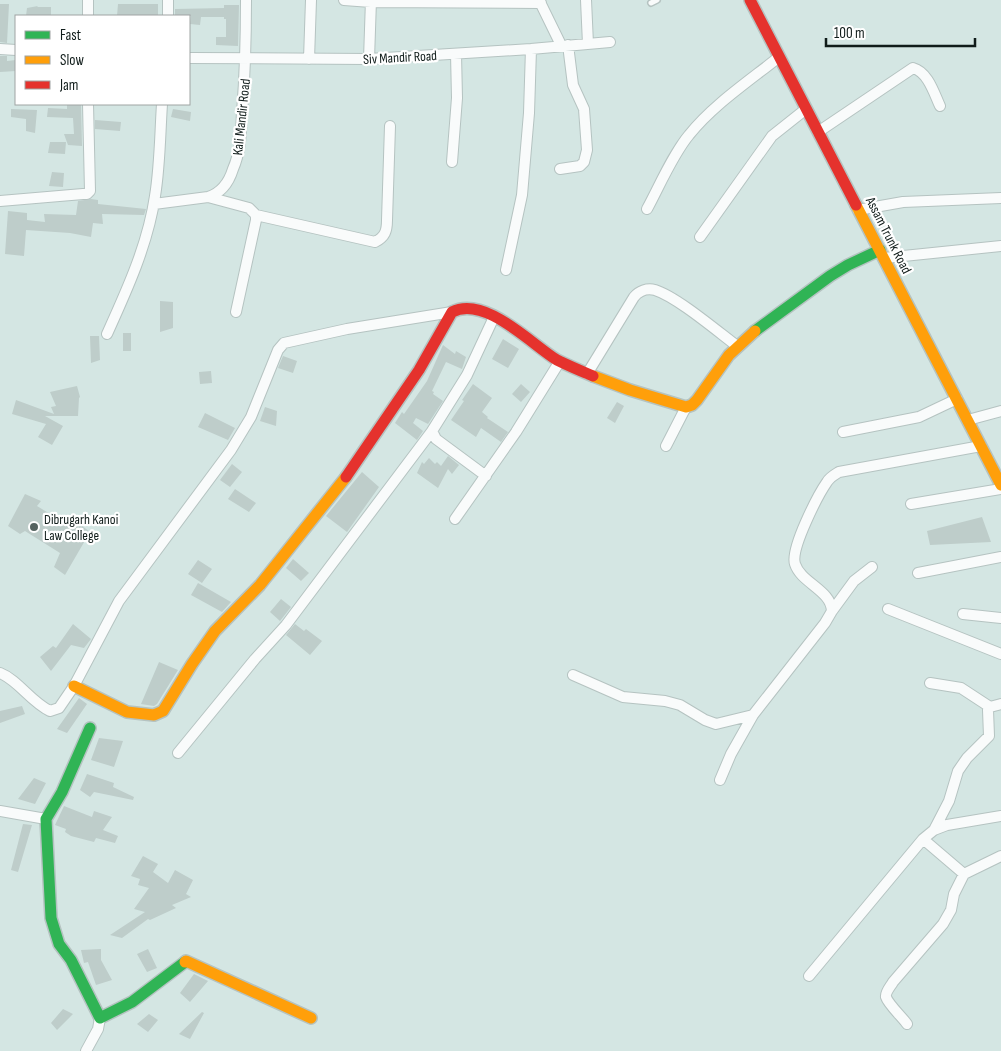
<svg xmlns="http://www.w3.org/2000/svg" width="1001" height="1051" font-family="'Sofia Sans Condensed',sans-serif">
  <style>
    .building { fill: #becdca }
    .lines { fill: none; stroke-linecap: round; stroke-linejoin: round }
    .lane-casing { stroke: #b5c3c1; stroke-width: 8 }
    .street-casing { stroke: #b5c3c1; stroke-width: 12 }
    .fast-casing { stroke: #b5c3c1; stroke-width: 14 }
    .slow-casing { stroke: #b5c3c1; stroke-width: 14 }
    .jam-casing { stroke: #b5c3c1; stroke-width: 14 }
    .lane { stroke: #f9fbfb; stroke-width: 5 }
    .street { stroke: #f9fbfb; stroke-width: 10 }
    .fast { stroke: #30b455; stroke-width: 11 }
    .slow { stroke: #ff9f0a; stroke-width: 11 }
    .jam { stroke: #e5322d; stroke-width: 11 }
    .poi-dot { fill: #556360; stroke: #fff; stroke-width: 2 }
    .labels { text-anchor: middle; stroke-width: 4.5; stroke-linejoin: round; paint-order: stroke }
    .street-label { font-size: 14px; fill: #101c1a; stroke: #fff }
    .poi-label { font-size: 14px; fill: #101c1a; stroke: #fff; text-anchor: start }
  </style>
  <rect width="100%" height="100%" fill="#d4e6e3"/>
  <!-- building -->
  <path class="building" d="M 0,4 L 9,4 L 7,43 L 0,42 Z
    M 118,4 L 158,4 L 158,16 L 117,16 Z
    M 224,5 L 239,5 L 238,46 L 216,45 L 216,37 L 226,37 L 226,19 L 224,19 L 224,17 L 201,17 L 200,25 L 190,24 L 191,16 L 175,16 L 175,9 L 224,8 Z
    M 38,6 L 37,7 L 51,7 L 51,16 L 26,16 L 27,8 Z
    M 0,56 L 7,56 L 7,61 L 16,60 L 16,71 L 0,72 Z
    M 67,104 L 81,104 L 82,146 L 68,145 L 64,134 L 74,134 L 73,118 L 47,117 L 48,108 L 67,109 Z
    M 11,109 L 37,110 L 35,133 L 26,131 L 26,119 L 11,117 Z
    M 173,109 L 191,112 L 190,121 L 171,117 Z
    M 95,120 L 121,122 L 120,131 L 95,129 Z
    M 50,142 L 66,142 L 65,154 L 48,153 Z
    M 52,172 L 64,173 L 63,187 L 49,186 Z
    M 91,199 L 98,200 L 98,204 L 146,209 L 144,215 L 102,214 L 103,224 L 93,223 L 91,237 L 70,233 L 26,230 L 24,256 L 5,254 L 8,211 L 27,213 L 27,220 L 45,222 L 44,214 L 76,215 L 78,201 Z
    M 160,301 L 173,302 L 173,328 L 160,332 Z
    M 123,333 L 131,333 L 131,351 L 123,351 Z
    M 90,336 L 99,336 L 100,360 L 91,363 Z
    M 503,339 L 519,349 L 508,368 L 492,359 Z
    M 443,345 L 455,354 L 456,351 L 466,357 L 462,369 L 446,362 L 432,391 L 434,392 L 433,394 L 443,401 L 428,424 L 416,418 L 413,423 L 423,431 L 417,440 L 395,423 L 402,412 L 404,414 L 427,381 Z
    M 283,356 L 297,361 L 293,373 L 278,368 Z
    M 211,371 L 212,383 L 200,384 L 199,372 Z
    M 473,384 L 492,398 L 482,412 L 488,417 L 487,418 L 508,432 L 501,442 L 481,428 L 476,437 L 451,420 L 464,401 L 462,400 Z
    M 521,384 L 530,392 L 521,402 L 512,394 Z
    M 77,386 L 80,397 L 79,398 L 78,416 L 45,416 L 63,426 L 52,445 L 38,437 L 46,424 L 12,414 L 16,400 L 54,414 L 51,407 L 56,406 L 50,392 Z
    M 617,402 L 624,406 L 615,423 L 607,418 Z
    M 265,407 L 277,411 L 276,426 L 260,421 Z
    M 205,413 L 235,428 L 228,440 L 198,427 Z
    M 448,456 L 459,465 L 452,474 L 448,469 L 438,488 L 417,473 L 422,462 L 424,464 L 429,458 L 435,464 L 437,462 L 441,466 Z
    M 232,464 L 242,472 L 230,487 L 220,480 Z
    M 362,472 L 379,487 L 347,532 L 326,516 Z
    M 235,489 L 256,503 L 249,512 L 228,499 Z
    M 25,494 L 41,501 L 37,506 L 73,528 L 77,522 L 90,532 L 65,575 L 54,567 L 60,553 L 25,531 L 20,534 L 8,526 Z
    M 982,517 L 991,542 L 930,545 L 927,531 Z
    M 293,559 L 309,573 L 301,581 L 286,568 Z
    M 198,560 L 212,569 L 202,583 L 188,574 Z
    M 198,583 L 231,602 L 222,612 L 191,595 Z
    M 281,599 L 291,607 L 280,621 L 270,612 Z
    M 73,624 L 91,639 L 84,648 L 71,645 L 51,671 L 40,657 L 53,646 L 56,648 Z
    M 295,624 L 304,631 L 306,629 L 322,641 L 310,655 L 286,635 Z
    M 159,662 L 178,670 L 157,704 L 154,706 L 141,704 Z
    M 79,698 L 87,704 L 67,733 L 57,729 Z
    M 22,706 L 25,714 L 0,723 L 0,711 Z
    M 99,738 L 123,741 L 114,767 L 91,760 Z
    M 87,774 L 114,783 L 113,787 L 134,797 L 133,800 L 94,792 L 90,797 L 80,790 Z
    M 34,778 L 46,783 L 35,804 L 18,799 Z
    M 64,806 L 92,817 L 94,811 L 112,817 L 103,830 L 118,836 L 115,843 L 96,838 L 94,842 L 71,836 L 65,832 L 66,829 L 55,825 Z
    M 23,824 L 32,825 L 18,872 L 11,870 Z
    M 143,856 L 158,864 L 153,872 L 168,883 L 175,870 L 193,880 L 186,894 L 191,897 L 172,905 L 176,908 L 150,920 L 148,919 L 122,938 L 110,935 L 145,912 L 134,909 L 149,888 L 138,885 L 140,879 L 131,876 Z
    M 101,949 L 101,960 L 112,980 L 96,985 L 88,962 L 84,963 L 81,950 Z
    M 148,949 L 157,968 L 147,972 L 137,954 Z
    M 194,974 L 208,981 L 190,1002 L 180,993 Z
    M 63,1009 L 73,1014 L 57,1030 L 51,1023 Z
    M 202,1012 L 204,1013 L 190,1039 L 179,1034 Z
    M 149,1014 L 158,1020 L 148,1032 L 137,1024 Z"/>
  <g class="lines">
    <!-- lane casing -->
    <g class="lane-casing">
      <path id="lane" d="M 651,3 L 657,0"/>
    </g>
    <!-- street casing -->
    <g class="street-casing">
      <path id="street" d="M 344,0 L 371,2 L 541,3
        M 539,0 L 561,45
        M 586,0 L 588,44
        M 88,16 L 88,0
        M 168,16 L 168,0
        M 0,49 L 16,50
        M 189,58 L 369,59 L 531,49 L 610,42
        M 309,59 L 311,0
        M 369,59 L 371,0
        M 818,132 L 913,68 C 928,72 934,93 940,106
        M 452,162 L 457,98 L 456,54
        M 560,169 L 580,166 L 584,162 L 587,150 L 584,109 L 573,85 L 568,45
        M 208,197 L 249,208 L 256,215 L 256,220 L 236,312
        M 0,201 L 83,194 L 87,194 L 90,191 L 88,104
        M 154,204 L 208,197 C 221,193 229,182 233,169 C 241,151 241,131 242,112 C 245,75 246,38 246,0
        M 647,209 C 659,187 673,154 689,135 C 713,105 749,81 779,57
        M 858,210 L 903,202 L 1001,198
        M 256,215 L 375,242 C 385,237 387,231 387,220 L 390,126
        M 700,237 L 772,136 L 806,109
        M 884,258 L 1001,246
        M 506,270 L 522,195 L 529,113 L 531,49
        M 107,334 C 127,290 148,244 155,196 C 160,166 160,134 162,104
        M 587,374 L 634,297 C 639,291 647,288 655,290 C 677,297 717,331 737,346
        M 968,420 L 1001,411
        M 843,432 L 919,417 L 957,399
        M 666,446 L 686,407
        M 486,476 L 436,439 L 432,431 L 467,375 L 494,317
        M 911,504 L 1001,489
        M 455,519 L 516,432 L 560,361
        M 918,573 L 1001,557
        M 888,609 L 1001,654
        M 832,611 L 854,581 L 872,567
        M 963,614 L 1001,618
        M 0,673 C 18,680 31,702 50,711 L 59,708 L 74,686 L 119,601 L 231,450 L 251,417 L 278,350 L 284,343 L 347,329 L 452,312
        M 573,675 L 623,697 L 665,701 L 680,705 L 705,720 L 716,724 L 753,715
        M 930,683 L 961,688 L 990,707
        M 178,753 L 255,659 L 286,625 L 432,431
        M 720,780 L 731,754 L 753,715 L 825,623 L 832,611 C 831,590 801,583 795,564 C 790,549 818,495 827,482 C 830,477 834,475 839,472 L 981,446
        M 0,811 L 46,819
        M 934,830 L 949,801 L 958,771 L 967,758 L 989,736 L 988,710 L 990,707 L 1001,704
        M 964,874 L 1001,856
        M 809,976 L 923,839 L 934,830 L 947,825 L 1001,816
        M 907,1024 C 903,1018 888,1004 886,997 C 885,992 891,986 893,982 L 943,924 L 951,910 L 954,894 L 964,874 L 923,839
        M 86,1051 L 98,1029 L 100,1018"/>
    </g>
    <!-- fast casing -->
    <g class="fast-casing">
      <path id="fast" d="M 755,331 L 830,276 L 848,265 L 880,250
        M 90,728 L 62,792 L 46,819 L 51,918 L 59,944 L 71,960 L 100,1018 L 132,1002 L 185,962"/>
    </g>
    <!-- slow casing -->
    <g class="slow-casing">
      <path id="slow" d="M 856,205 L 1001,485
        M 593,376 L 630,390 L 686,407 L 692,405 L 697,400 L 729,355 L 755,331
        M 74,686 L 127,712 L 154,715 L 163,711 L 192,664 L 215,631 L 260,585 L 346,477
        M 185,962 L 186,961 L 311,1018"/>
    </g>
    <!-- jam casing -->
    <g class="jam-casing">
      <path id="jam" d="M 750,0 L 856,205
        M 346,477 L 419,370 L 452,312 C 485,295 531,344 557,360 C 569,366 581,371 593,376"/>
    </g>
    <!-- lane -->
    <use href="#lane" class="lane"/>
    <!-- street -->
    <use href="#street" class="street"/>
    <!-- fast -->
    <use href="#fast" class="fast"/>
    <!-- slow -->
    <use href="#slow" class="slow"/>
    <!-- jam -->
    <use href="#jam" class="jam"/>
  </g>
  <!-- markers -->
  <circle class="poi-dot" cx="34" cy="527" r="5"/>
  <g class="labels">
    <!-- street labels -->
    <g class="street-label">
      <text transform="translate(400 57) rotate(-3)" y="5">Siv Mandir Road</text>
      <text transform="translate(241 117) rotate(-84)" y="5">Kali Mandir Road</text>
      <text transform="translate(889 235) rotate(63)" y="5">Assam Trunk Road</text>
    </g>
    <!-- poi labels -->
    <g class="poi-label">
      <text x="44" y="524">Dibrugarh Kanoi<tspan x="44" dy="16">Law College</tspan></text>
    </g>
  </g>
  <!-- legend -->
  <rect x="15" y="15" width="175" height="90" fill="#ffffff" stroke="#9fa4a3"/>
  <rect x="25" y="31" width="25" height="8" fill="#30b455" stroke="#9fa4a3"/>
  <text x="60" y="40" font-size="15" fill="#101c1a">Fast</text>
  <rect x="25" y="56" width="25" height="8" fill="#ff9f0a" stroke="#9fa4a3"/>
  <text x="60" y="65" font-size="15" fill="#101c1a">Slow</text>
  <rect x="25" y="81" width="25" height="8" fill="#e5322d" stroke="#9fa4a3"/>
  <text x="60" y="90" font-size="15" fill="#101c1a">Jam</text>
  <!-- scale -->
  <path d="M826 38v8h149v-8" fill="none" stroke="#101c1a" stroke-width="2.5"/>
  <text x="834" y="38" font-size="15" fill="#101c1a" stroke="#ffffff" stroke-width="4" paint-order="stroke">100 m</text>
</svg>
